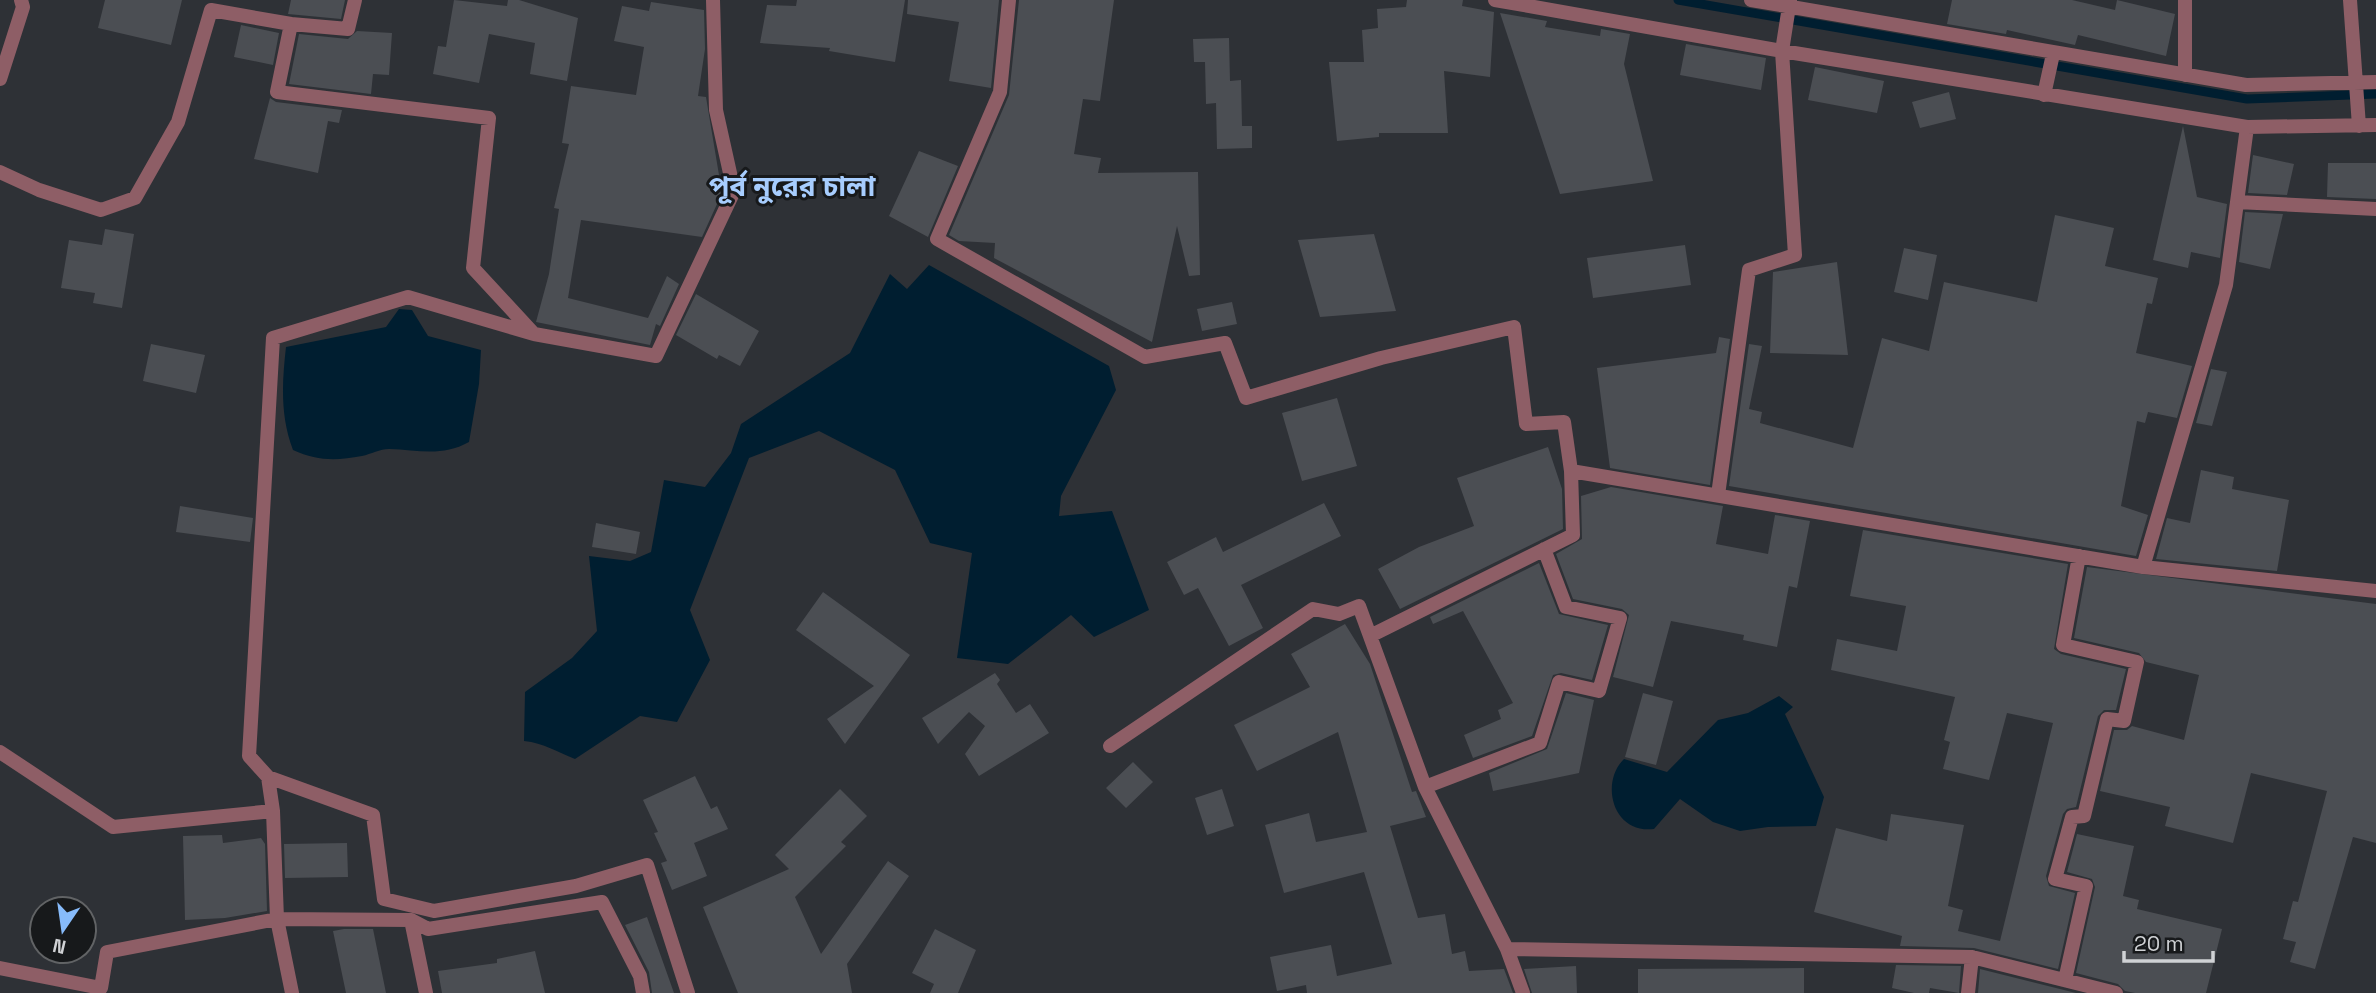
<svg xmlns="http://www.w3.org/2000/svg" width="2376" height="993" font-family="'Space Grotesk','Noto Sans Bengali',sans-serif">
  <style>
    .water { fill: #001e30 }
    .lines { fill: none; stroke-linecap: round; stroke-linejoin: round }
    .stream { stroke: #001e30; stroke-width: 9 }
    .building { fill: #4b4e53 }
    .street { stroke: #8e5e66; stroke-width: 14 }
    .labels { text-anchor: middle; stroke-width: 6; stroke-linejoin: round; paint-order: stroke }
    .quarter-label { font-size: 28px; font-weight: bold; fill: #a7cdfe; stroke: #17191b }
  </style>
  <rect width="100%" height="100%" fill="#2e3136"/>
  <!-- water -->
  <path class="water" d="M 929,265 L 1109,366 L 1116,390 L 1061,496 L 1059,516 L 1112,511 L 1149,610 L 1094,637 L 1071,615 L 1008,664 L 957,658 L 972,553 L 930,543 L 895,470 L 819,431 L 749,458 L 690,610 L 710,660 L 677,722 L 640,716 L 575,759 C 557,752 544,743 524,741 L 525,692 L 572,658 L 597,631 L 589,556 L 630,561 L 651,552 L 664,480 L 705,487 L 731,453 L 741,424 L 850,353 L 890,274 L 907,289 Z
    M 399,309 L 412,310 L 428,336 L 481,350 L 479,384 L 469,442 C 442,457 419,450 389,449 C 380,449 371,454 362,456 C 336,461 317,461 293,450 C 280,416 282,382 286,347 L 386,327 Z
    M 1779,696 L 1793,707 L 1785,714 L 1824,797 L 1816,826 L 1768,827 L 1740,831 L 1713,822 L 1680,799 L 1654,829 C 1612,834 1600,782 1624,759 L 1667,772 L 1718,720 L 1748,713 Z"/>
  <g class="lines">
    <!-- stream -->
    <path class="stream" d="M 1678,0 L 2247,99 L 2376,94"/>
  </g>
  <!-- building -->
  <path class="building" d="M 105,0 L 182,0 L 171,45 L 98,28 Z
    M 291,0 L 345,0 L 341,19 L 288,14 Z
    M 454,0 L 507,6 L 508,0 L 519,0 L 578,18 L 567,81 L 530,74 L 535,43 L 489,34 L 479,83 L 433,74 L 438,46 L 446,47 Z
    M 797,0 L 905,0 L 895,62 L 829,51 L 830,48 L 760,43 L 767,5 L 796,6 Z
    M 908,0 L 999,0 L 991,88 L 949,81 L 959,22 L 907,14 Z
    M 1019,0 L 1114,0 L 1100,101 L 1083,99 L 1074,154 L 1101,158 L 1098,173 L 1198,172 L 1200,275 L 1189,276 L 1177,226 L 1152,342 L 994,258 L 995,243 L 959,241 L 949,235 L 1009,95 Z
    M 1407,0 L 1463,0 L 1462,6 L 1494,12 L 1490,77 L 1444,71 L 1448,133 L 1379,133 L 1379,137 L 1337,141 L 1329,62 L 1364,62 L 1362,30 L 1378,28 L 1377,9 L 1406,7 Z
    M 1952,0 L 2072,0 L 2115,10 L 2117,0 L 2175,14 L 2166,56 L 2078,35 L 2075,45 L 2007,30 L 2006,34 L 1947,24 Z
    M 651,2 L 704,10 L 705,49 L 698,96 L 706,97 L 722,193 L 702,237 L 581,220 L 568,298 L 648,318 L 667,276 L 679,284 L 660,326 L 656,324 L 650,345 L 536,322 L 549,274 L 559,209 L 554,208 L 569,144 L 562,143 L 571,86 L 636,95 L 644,47 L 614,41 L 622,6 L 649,11 Z
    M 1500,13 L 1547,21 L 1545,27 L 1600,36 L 1601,29 L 1630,34 L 1624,64 L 1653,181 L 1560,194 Z
    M 241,25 L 279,33 L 273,65 L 234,57 Z
    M 357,31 L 392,33 L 389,75 L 373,74 L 371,94 L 289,84 L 299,34 L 348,39 Z
    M 1229,38 L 1230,81 L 1241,80 L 1242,126 L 1252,126 L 1252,148 L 1217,149 L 1216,103 L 1206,104 L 1205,62 L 1194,62 L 1193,39 Z
    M 1686,44 L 1766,58 L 1761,90 L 1680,75 Z
    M 1815,67 L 1884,81 L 1877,113 L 1808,100 Z
    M 1949,92 L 1956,119 L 1920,128 L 1912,102 Z
    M 270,98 L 276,102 L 342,110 L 339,123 L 328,121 L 318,173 L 254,159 Z
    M 2183,126 L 2197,197 L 2227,204 L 2220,258 L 2191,252 L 2188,268 L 2153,260 Z
    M 919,151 L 958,166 L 928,237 L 889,216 Z
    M 2253,155 L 2294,164 L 2287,195 L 2248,193 Z
    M 2328,163 L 2376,163 L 2376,199 L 2327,197 Z
    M 2245,212 L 2283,214 L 2270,269 L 2239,262 Z
    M 2055,215 L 2114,228 L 2105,266 L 2158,278 L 2152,304 L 2147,303 L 2136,353 L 2192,366 L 2177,418 L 2148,412 L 2145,423 L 2137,421 L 2121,506 L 2148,515 L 2136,556 L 1729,486 L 1749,344 L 1762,346 L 1749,409 L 1762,412 L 1760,423 L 1853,448 L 1882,338 L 1929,351 L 1944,282 L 2037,302 Z
    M 105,229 L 134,234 L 122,308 L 93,303 L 95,293 L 61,288 L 69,240 L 102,245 Z
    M 1374,234 L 1396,311 L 1320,317 L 1298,240 Z
    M 1685,245 L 1691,285 L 1593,298 L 1587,258 Z
    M 1904,248 L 1937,255 L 1928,300 L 1894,292 Z
    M 1837,262 L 1848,355 L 1770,353 L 1773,272 Z
    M 696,294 L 759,331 L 740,366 L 719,355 L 717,359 L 676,335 Z
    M 1232,302 L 1237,324 L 1202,331 L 1197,309 Z
    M 1719,337 L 1730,339 L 1710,485 L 1610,468 L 1597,368 L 1716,353 Z
    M 151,344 L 205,355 L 196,393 L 143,381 Z
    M 2211,369 L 2227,372 L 2212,426 L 2196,423 Z
    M 1337,398 L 1357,466 L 1302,481 L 1282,413 Z
    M 1548,447 L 1562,489 L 1563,529 L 1400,609 L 1378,569 L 1419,547 L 1474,526 L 1457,478 Z
    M 2201,470 L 2234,477 L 2232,489 L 2289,500 L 2277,571 L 2156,559 L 2167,518 L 2190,523 Z
    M 1611,487 L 1723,506 L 1716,544 L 1768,554 L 1775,515 L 1810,521 L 1797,588 L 1789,586 L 1777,647 L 1743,640 L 1744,635 L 1671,621 L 1653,687 L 1613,677 L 1629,615 L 1622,609 L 1573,599 L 1556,554 L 1582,539 L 1581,496 Z
    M 1324,503 L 1341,536 L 1241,585 L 1263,628 L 1229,646 L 1198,588 L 1184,595 L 1167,562 L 1216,537 L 1223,552 Z
    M 180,506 L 253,518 L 250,542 L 176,532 Z
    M 596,523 L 640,532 L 636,554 L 592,547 Z
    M 1863,530 L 2068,564 L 2054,649 L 2061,654 L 2126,669 L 2116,710 L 2104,710 L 2098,716 L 2076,807 L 2067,809 L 2063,814 L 2046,876 L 2049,886 L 2075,893 L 2058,969 L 1974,948 L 1900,946 L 1902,936 L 1814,912 L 1836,828 L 1887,841 L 1891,814 L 1964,825 L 1948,906 L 1963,910 L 1958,931 L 2000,941 L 2053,723 L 2007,713 L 1989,780 L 1943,769 L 1950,742 L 1944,740 L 1955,697 L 1831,670 L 1837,639 L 1897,651 L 1906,606 L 1850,596 Z
    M 1539,563 L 1559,614 L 1608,625 L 1592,680 L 1561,673 L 1553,675 L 1532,736 L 1473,758 L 1464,735 L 1501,719 L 1498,710 L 1513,703 L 1463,611 L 1433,624 L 1430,617 Z
    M 2087,567 L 2376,604 L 2376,843 L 2353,837 L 2315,969 L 2290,962 L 2296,942 L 2283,939 L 2293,901 L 2298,902 L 2327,791 L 2251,773 L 2233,843 L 2165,826 L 2170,807 L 2100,791 L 2114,730 L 2127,730 L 2132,726 L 2184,740 L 2199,675 L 2146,662 L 2139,653 L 2074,638 Z
    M 823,592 L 910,655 L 845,744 L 827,719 L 874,686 L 796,630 Z
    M 1345,624 L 1370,664 L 1412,792 L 1416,791 L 1426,817 L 1390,826 L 1418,918 L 1445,914 L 1452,954 L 1465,951 L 1469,971 L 1504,969 L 1513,993 L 1307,993 L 1306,985 L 1277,991 L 1270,957 L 1331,945 L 1337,976 L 1392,964 L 1364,872 L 1284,893 L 1265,825 L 1309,813 L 1316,842 L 1367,832 L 1338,732 L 1257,771 L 1234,725 L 1310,687 L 1291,654 Z
    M 995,673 L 1000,680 L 997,684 L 1016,713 L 1030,704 L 1049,733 L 979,776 L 965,754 L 985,726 L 969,712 L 938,744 L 922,718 Z
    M 1566,693 L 1594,700 L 1579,773 L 1493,791 L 1489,773 L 1547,749 Z
    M 1643,693 L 1673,701 L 1656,765 L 1625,757 Z
    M 1133,762 L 1153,782 L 1126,808 L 1106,788 Z
    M 695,776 L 711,809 L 717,806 L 728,829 L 694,843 L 707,876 L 672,890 L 661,863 L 667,861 L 654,833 L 658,832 L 643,800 Z
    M 840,789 L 867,816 L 841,842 L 846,846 L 795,897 L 821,954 L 888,861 L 909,876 L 847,964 L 852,993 L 738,993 L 703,907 L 789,869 L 775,855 Z
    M 1222,789 L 1234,826 L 1207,835 L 1195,798 Z
    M 2077,834 L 2134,846 L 2123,896 L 2139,900 L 2137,909 L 2222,929 L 2206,993 L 2135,993 L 2125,991 L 2118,984 L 2076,973 L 2095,887 L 2092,879 L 2067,872 Z
    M 222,835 L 223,843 L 261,838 L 265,844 L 267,911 L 225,918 L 185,920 L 183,836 Z
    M 347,843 L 348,877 L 285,878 L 284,844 Z
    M 647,917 L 674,993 L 652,993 L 649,972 L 625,925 Z
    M 344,929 L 373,929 L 386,993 L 346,993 L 333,931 Z
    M 935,929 L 976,950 L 958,993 L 930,993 L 934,984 L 912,973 Z
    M 535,951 L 545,993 L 442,993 L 438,971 L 497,963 L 497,959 Z
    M 1896,965 L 1961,966 L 1959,993 L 1930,988 L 1929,993 L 1914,993 L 1892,988 Z
    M 1576,966 L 1577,993 L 1532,993 L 1524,969 Z
    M 1804,968 L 1804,993 L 1638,993 L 1638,969 Z
    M 1980,969 L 2076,993 L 1978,993 Z"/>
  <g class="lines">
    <!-- street -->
    <path class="street" d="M 1009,0 L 1000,92 L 937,239 L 1145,357 L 1225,343 L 1246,398 L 1381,358 L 1514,327 L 1526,424 L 1564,422 L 1571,471
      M 1495,0 L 1782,51 L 2247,127 L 2376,125
      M 1751,0 L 2246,85 L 2376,82
      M 2350,0 L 2359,126
      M 291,24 L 348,29 L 355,0
      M 2185,75 L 2185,0
      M 0,79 L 23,7 L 21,0
      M 2044,95 L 2053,54
      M 0,172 L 39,190 L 101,210 L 135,198 L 178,122 L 211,10 L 291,24 L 277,92 L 489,118 L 473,268 L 534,334 L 656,356 L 734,191 L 716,110 L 713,0
      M 2237,202 L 2376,209
      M 1718,495 L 1749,270 L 1795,255 L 1782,51 L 1790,0
      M 2143,567 L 2226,285 L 2247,127
      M 1110,746 L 1313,609 L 1339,614 L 1359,606 L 1370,636
      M 0,752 L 113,827 L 273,811 L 277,919 L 292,993
      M 268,777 L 373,815 L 384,899 L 434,911 L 576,886 L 647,865 L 688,993
      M 1425,787 L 1540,743 L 1559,682 L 1599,691 L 1620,618 L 1566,607 L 1544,549
      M 273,811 L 268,777 L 249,756 L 273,338 L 408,297 L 534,334
      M 411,920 L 426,993
      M 1507,949 L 1972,957
      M 0,968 L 101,988 L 107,952 L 277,919 L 411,920 L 428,929 L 602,902 L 640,976 L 643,993
      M 2065,980 L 2086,886 L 2055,879 L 2072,817 L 2084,816 L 2107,719 L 2124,721 L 2137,662 L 2063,645 L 2079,556
      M 1523,993 L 1507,949 L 1425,787 L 1370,636 L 1573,535 L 1571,471 L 2143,567 L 2376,591
      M 1968,993 L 1972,957 L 2116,993"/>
  </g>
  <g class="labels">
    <!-- quarter labels -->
    <g class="quarter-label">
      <text x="792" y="196">পূর্ব নুরের চালা</text>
    </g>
  </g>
  <!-- north arrow -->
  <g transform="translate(63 930) rotate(193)"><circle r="33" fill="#17191b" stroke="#616365" stroke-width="2"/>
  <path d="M0-5L12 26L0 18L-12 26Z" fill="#87bbfb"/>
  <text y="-10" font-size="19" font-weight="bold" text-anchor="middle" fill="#d0d2d5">N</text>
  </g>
  <!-- scale -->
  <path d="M2124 951v10h89v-10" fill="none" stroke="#d0d2d5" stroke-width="3.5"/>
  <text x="2134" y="951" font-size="21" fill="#d0d2d5" stroke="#17191b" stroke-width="5" paint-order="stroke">20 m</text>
</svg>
